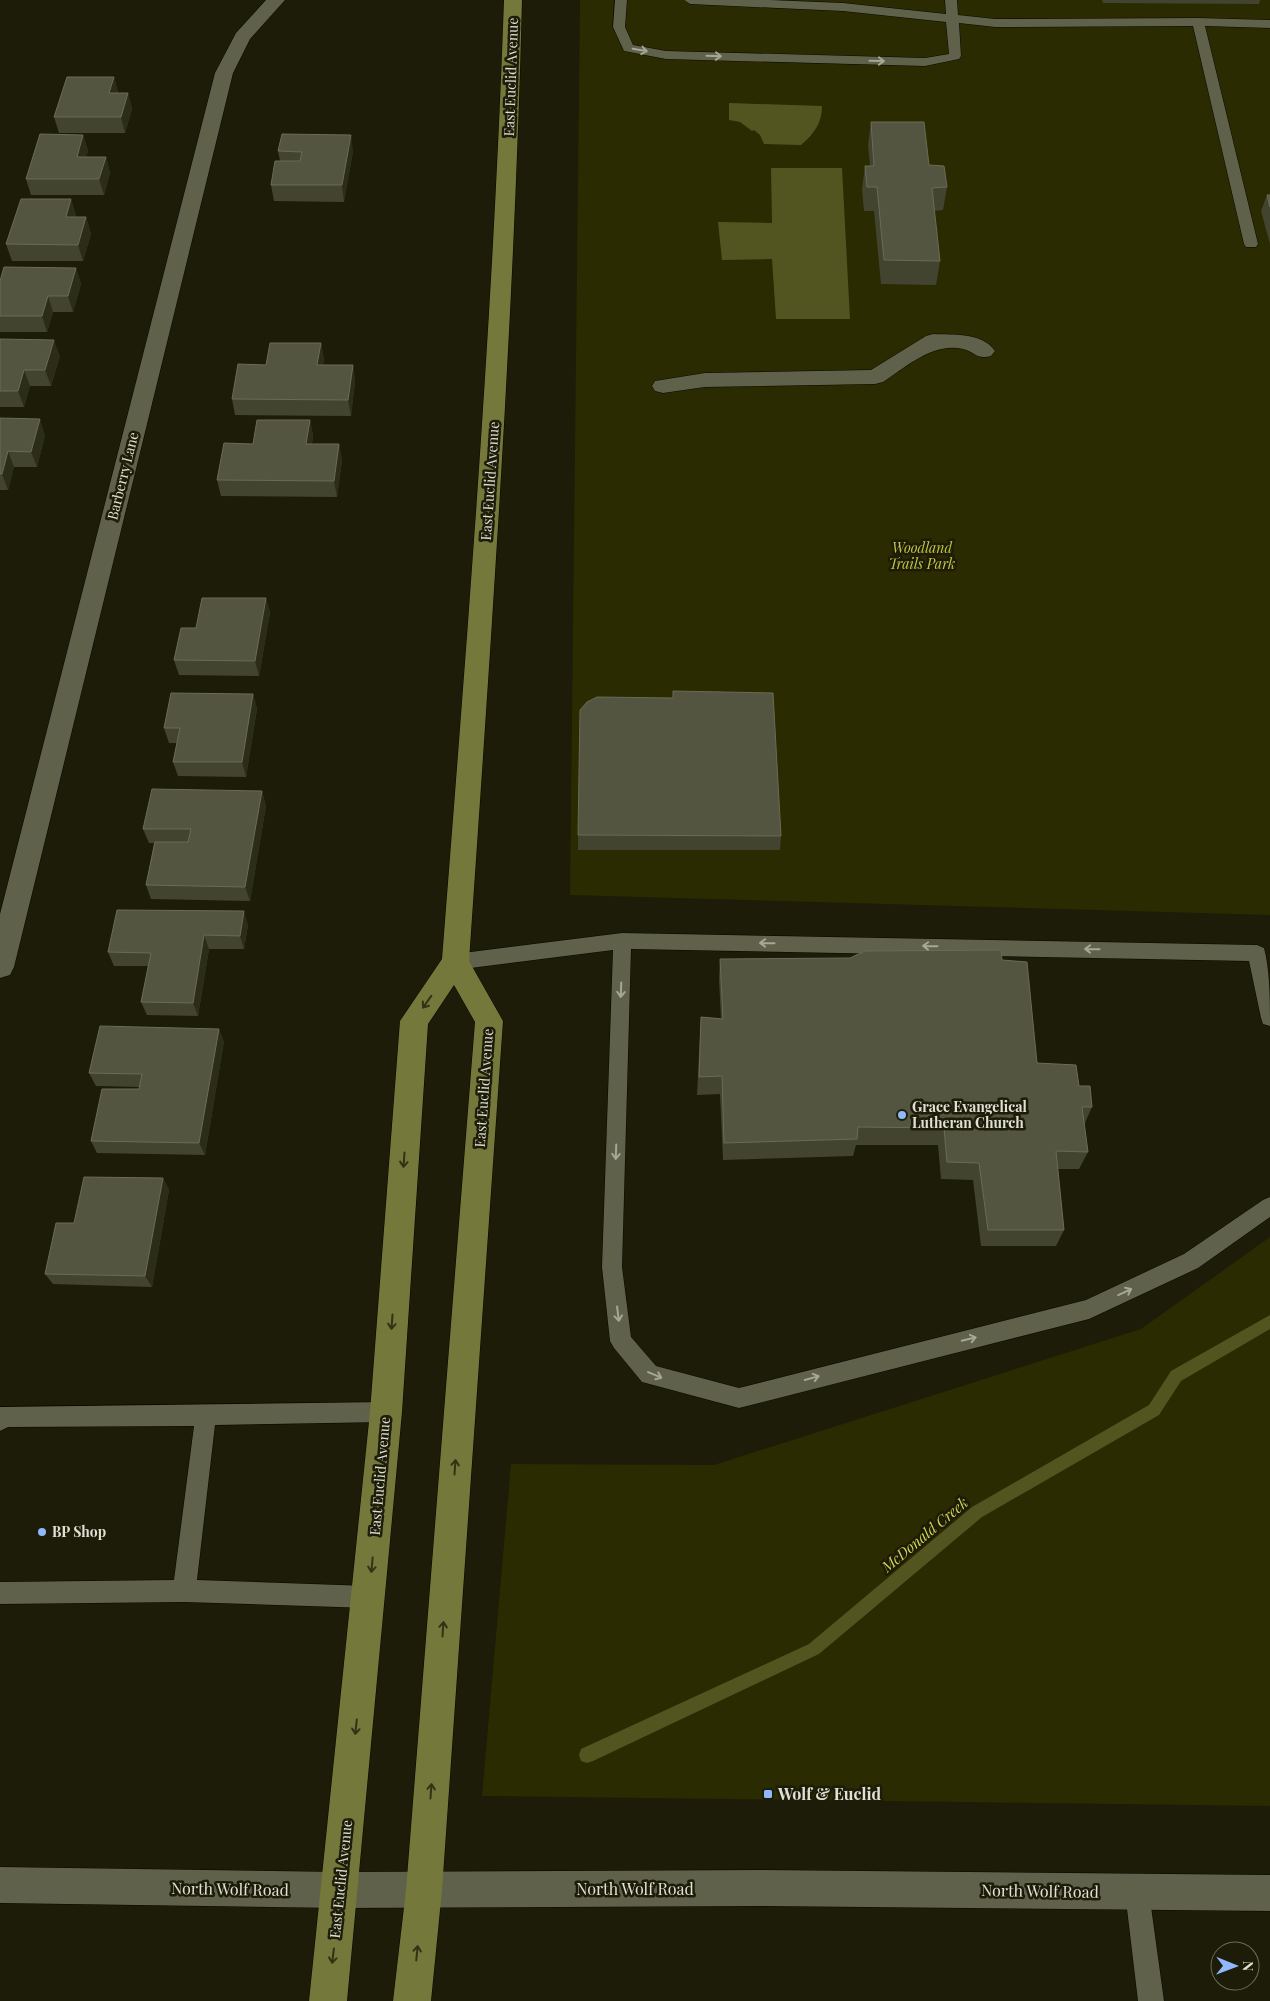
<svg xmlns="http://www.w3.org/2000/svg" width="1270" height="2001" font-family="'Playfair Display',serif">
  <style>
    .green { fill: #2a2b00 }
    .water { fill: #535521 }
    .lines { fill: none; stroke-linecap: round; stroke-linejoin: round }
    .stream { fill: #535521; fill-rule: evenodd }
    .service-casing { stroke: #070700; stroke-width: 1 }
    .pedestrian-casing { stroke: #070700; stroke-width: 1 }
    .minor-casing { stroke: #070700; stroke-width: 1 }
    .secondary-casing { stroke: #070700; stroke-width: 1 }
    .primary-casing { stroke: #070700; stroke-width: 1 }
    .service { fill: #5f614b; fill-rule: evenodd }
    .pedestrian { fill: #5f614b; fill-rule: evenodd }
    .minor { fill: #5f614b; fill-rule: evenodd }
    .secondary { fill: #5f614b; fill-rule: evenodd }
    .primary { fill: #75783b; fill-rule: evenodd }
    .wall { fill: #43442f }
    .shaded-wall { fill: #2c2d18 }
    .building { fill: #545541; stroke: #6a6b58 }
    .oneway { stroke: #a6a796 }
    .oneway2 { stroke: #323315 }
    .poi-dot { fill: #90b8fd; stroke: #1c1c08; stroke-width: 2 }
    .labels { text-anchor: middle; stroke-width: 5; stroke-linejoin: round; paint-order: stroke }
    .street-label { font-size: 14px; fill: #e0e1d4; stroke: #1c1c08 }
    .park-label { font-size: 14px; font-style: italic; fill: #c3c841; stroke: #1c1c08 }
    .poi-label { font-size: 14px; font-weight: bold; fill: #e0e1d4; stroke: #1c1c08; text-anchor: start }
    .water-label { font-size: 15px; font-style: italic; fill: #d1d551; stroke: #1c1c08 }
    .near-poi-label { font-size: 16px; font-weight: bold; fill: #e0e1d4; stroke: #1c1c08; text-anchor: start }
    .near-street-label { font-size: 16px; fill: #e0e1d4; stroke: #1c1c08 }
  </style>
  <rect width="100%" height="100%" fill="#1c1c08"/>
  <!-- green -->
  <path class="green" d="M 580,0 L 1270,0 L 1270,915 L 570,895 Z
    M 1270,1237 L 1270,1806 L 482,1796 L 511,1464 L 714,1465 L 1141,1329 Z"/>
  <!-- water -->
  <path class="water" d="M 729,103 L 822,106 C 822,123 814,134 801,145 L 764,144 L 760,135 L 754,130 L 752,131 L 740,122 L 729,120 Z
    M 771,168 L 842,168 L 850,319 L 776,319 L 772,259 L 722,260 L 718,222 L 772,223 Z"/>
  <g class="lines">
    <!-- stream -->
    <path class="stream" d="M 1270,1315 L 1270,1329 L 1181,1381 L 1159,1415 L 982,1517 L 819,1654 L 593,1761 L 587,1763 L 581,1761 L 579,1755 L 581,1749 L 809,1644 L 972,1507 L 1149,1405 L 1171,1371 Z"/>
    <!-- service casing -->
    <g class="service-casing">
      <path id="service" d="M 615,0 L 627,0 L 625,27 L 633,45 L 666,51 L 925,58 L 949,54 L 946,22 L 843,11 L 690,4 L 684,0 L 770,0 L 843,3 L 946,14 L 945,0 L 957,0 L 958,15 L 995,19 L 1198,18 L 1270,20 L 1270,28 L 1205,26 L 1258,244 L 1256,247 L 1246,247 L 1244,244 L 1193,26 L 995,27 L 959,23 L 961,56 L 959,59 L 925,66 L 666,59 L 624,51 L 613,27 Z
        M 622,933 L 1257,945 L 1264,948 C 1270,970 1270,1001 1270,1026 L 1263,1024 L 1261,1018 L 1249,961 L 631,949 L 622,1267 L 631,1337 L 656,1366 L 739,1388 L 1086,1300 L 1184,1254 L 1263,1200 L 1270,1197 L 1270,1217 L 1198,1268 L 1089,1319 L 739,1408 L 642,1382 L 614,1348 L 610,1341 L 602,1267 L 613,950 L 455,970 L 448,967 L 446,962 L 448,957 L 455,954 Z
        M 386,1402 L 394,1405 L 397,1412 L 394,1419 L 386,1422 L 215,1425 L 197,1580 L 369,1586 L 377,1589 L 380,1597 L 377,1605 L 369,1608 L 184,1602 L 0,1604 L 0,1582 L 174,1580 L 194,1426 L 8,1427 L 0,1431 L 0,1407 Z
        M 1137,1880 L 1146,1883 L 1149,1892 L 1164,2001 L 1138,2001 L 1125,1892 L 1128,1883 Z"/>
    </g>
    <!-- pedestrian casing -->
    <g class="pedestrian-casing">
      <path id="pedestrian" d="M 933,334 C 953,335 982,332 995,351 L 991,356 C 977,360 975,352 963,349 C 933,342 906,367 883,382 L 875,384 L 705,387 L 663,393 L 655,391 L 652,386 L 655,381 L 705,373 L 871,370 L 926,336 Z"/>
    </g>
    <!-- minor casing -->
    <g class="minor-casing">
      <path id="minor" d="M 266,0 L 285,0 L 250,39 L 233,73 L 14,967 L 10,975 L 0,978 L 0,914 L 215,73 L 236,33 Z"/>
    </g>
    <!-- secondary casing -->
    <g class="secondary-casing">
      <path id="secondary" d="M 0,1867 L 340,1872 L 763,1870 L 1270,1875 L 1270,1911 L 763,1906 L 340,1908 L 0,1903 Z"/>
    </g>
    <!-- primary casing -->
    <g class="primary-casing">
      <path id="primary" d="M 504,0 L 522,0 C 514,321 491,641 469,961 L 503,1021 L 442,1890 L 431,2001 L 393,2001 L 406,1890 L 475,1022 L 454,985 L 428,1024 L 402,1412 L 347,2001 L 309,2001 L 370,1412 L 400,1021 L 442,959 C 467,640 493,320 504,0 Z"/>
    </g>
    <!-- service -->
    <use href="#service" class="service"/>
    <!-- pedestrian -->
    <use href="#pedestrian" class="pedestrian"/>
    <!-- minor -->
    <use href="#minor" class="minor"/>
    <!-- secondary -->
    <use href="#secondary" class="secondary"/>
    <!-- primary -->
    <use href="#primary" class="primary"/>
  </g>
  <!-- wall -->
  <path class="wall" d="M 1102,0 L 1260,0 L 1259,4 L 1103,3 Z
    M 114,77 L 118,93 L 128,93 L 132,109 L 125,133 L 59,133 L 54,117 Z
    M 871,122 L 929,165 L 947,187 L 943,210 L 934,211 L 940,261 L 936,285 L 881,284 L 874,211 L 864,211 L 862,189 L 865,166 L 870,166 L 868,145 Z
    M 83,135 L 88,151 L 86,157 L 106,157 L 110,173 L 104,195 L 31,195 L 26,179 Z
    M 278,151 L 353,151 L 344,202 L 274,201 L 271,185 L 280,161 Z
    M 1267,195 L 1270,195 L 1270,244 L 1261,211 Z
    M 71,199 L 76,216 L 76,217 L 86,217 L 91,234 L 83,261 L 12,261 L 6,244 Z
    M 76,268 L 81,284 L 73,312 L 53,312 L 47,332 L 0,332 L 0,281 Z
    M 0,339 L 60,356 L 51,386 L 30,386 L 24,407 L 0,407 Z
    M 321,343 L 324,359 L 323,365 L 353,365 L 355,381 L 351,416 L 235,415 L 232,399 L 266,365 Z
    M 0,418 L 45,435 L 37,467 L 14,467 L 8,490 L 0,490 Z
    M 310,420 L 313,436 L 312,444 L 339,444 L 342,460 L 337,497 L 221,496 L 217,480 L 253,444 Z
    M 266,598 L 270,613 L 259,676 L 179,675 L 174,660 L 196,628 Z
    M 253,694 L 257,709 L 246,777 L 178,776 L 173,762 L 177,743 L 169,743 L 164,728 Z
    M 262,791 L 266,806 L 250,901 L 151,899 L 146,885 L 154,843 L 149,843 L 143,829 Z
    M 578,835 L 781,836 L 780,850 L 578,850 Z
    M 248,925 L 244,949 L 209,949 L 198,1016 L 147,1015 L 141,1002 L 148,966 L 114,966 L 108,952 Z
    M 720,959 L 1002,960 L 1037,1063 L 1079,1086 L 1092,1107 L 1084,1125 L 1088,1152 L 1079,1169 L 1058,1169 L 1064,1230 L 1056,1246 L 981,1246 L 973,1180 L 941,1179 L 938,1145 L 856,1145 L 853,1156 L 723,1160 L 720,1094 L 697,1095 L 701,1017 L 721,1019 L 719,979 Z
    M 224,1041 L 205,1155 L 97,1153 L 91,1141 L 139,1089 L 139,1087 L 96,1086 L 89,1073 Z
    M 163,1178 L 169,1190 L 152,1287 L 53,1284 L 45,1274 L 74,1223 Z"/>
  <!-- shaded-wall -->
  <path class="shaded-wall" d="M 114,77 L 118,93 L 109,93 Z
    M 128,93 L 132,109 L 125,133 L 121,117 Z
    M 83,135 L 88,151 L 82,173 L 77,157 Z
    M 351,135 L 353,151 L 344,202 L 342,185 Z
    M 106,157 L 110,173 L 104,195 L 99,179 Z
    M 71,199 L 76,216 L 71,234 L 66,217 Z
    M 86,217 L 91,234 L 83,261 L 78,245 Z
    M 76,268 L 81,284 L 73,312 L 68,296 Z
    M 48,296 L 53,312 L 47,332 L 42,316 Z
    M 54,340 L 60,356 L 51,386 L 45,370 Z
    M 321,343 L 324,359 L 320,381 L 317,365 Z
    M 353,365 L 355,381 L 351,416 L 348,400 Z
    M 24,370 L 30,386 L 24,407 L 18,391 Z
    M 40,419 L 45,435 L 37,467 L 31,452 Z
    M 310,420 L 313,436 L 309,460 L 306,444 Z
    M 339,444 L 342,460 L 337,497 L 334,481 Z
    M 8,451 L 14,467 L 8,490 L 2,474 Z
    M 266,598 L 270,613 L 259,676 L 255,661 Z
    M 253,694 L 257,709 L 246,777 L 242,762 Z
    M 262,791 L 266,806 L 250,901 L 245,887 Z
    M 244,911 L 248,925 L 244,949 L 240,936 Z
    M 204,935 L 209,949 L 198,1016 L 193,1003 Z
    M 219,1029 L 224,1041 L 205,1155 L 199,1143 Z
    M 163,1178 L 169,1190 L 152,1287 L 145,1276 Z"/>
  <!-- building -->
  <path class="building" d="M 67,77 L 114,77 L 109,93 L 128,93 L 121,117 L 54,117 Z
    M 871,122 L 924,122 L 929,165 L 944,166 L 947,187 L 932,188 L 940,261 L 884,260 L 877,187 L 867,187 L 865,166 L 874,166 Z
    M 40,134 L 83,135 L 77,157 L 106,157 L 99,179 L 26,179 Z
    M 282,134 L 351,135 L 342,185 L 271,185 L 275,161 L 300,161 L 302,152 L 278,151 Z
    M 1267,195 L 1270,195 L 1270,207 Z
    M 21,199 L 71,199 L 66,217 L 86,217 L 78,245 L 6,244 Z
    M 4,267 L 76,268 L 68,296 L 48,296 L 42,316 L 0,316 L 0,281 Z
    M 0,339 L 54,340 L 45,370 L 24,370 L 18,391 L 0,391 Z
    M 270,343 L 321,343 L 317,365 L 353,365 L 348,400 L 232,399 L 238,364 L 266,365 Z
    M 0,418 L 40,419 L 31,452 L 8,451 L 2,474 L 0,474 Z
    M 257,420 L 310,420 L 306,444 L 339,444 L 334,481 L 217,480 L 224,443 L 253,444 Z
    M 202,598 L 266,598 L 255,661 L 174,660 L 181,628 L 196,628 Z
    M 673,691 L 773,693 L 781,836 L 578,835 L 580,710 L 587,702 L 597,697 L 673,698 Z
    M 171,693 L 253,694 L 242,762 L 173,762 L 180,728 L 164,728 Z
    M 152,789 L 262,791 L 245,887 L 146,885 L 155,842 L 188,842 L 191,829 L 143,829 Z
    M 117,910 L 244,911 L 240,936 L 204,935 L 193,1003 L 141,1002 L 151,953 L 108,952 Z
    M 1001,950 L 1002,960 L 1027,962 L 1037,1063 L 1076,1065 L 1079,1086 L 1090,1086 L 1092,1107 L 1082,1107 L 1088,1152 L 1056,1151 L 1064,1230 L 988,1230 L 979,1163 L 947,1162 L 944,1128 L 858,1127 L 857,1139 L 724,1143 L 722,1076 L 699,1077 L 701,1017 L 723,1019 L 720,959 L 850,958 L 865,951 Z
    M 100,1026 L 219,1029 L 199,1143 L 91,1141 L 102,1089 L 139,1089 L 142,1074 L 89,1073 Z
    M 84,1177 L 163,1178 L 145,1276 L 45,1274 L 56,1223 L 74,1223 Z"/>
  <!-- one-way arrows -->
  <defs><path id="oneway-shaft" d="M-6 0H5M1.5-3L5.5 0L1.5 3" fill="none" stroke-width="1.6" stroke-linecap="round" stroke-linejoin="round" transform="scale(1.25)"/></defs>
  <g class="oneway">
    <use href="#oneway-shaft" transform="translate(640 50) rotate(10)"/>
    <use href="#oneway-shaft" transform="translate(714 56) rotate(2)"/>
    <use href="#oneway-shaft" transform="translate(877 61) rotate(1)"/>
    <use href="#oneway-shaft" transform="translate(767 943) rotate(-179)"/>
    <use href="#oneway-shaft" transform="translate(930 946) rotate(-179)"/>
    <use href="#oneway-shaft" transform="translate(1092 949) rotate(-179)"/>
    <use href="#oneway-shaft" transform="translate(621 990) rotate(92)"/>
    <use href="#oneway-shaft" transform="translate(616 1152) rotate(92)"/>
    <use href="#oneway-shaft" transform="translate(1125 1292) rotate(-25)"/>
    <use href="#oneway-shaft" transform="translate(618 1314) rotate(83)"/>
    <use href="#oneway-shaft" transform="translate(969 1339) rotate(-14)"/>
    <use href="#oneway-shaft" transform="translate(655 1375) rotate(23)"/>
    <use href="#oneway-shaft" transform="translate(812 1378) rotate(-15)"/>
  </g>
  <g class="oneway2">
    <use href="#oneway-shaft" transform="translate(427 1002) rotate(125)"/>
    <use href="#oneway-shaft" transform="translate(404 1160) rotate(94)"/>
    <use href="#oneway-shaft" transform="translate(392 1322) rotate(94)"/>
    <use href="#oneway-shaft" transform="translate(455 1467) rotate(-86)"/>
    <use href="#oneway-shaft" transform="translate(372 1565) rotate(95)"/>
    <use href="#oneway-shaft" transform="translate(443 1629) rotate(-86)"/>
    <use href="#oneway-shaft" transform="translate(356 1727) rotate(96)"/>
    <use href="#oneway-shaft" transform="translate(431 1791) rotate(-86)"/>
    <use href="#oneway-shaft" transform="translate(417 1953) rotate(-84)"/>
    <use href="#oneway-shaft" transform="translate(333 1956) rotate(97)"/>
  </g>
  <!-- markers -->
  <g class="poi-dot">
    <circle cx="902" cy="1115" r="5"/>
    <circle cx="42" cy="1532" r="5"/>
    <rect x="763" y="1789" width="10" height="10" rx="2.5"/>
  </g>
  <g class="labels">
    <!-- street labels -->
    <g class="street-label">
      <text transform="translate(511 77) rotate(-88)" y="5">East Euclid Avenue</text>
      <text transform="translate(123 476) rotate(-76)" y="5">Barberry Lane</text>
      <text transform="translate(490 481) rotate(-86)" y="5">East Euclid Avenue</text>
      <text transform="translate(484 1088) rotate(-86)" y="5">East Euclid Avenue</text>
      <text transform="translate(380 1476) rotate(-85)" y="5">East Euclid Avenue</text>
      <text transform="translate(341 1879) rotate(-84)" y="5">East Euclid Avenue</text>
    </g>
    <!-- park labels -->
    <g class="park-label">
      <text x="922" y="553">Woodland<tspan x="922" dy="16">Trails Park</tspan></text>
    </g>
    <!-- poi labels -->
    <g class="poi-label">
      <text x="912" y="1112">Grace Evangelical<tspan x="912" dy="16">Lutheran Church</tspan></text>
      <text x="52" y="1537">BP Shop</text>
    </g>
    <!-- water labels -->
    <g class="water-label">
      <text transform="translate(925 1535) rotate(-40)" y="5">McDonald Creek</text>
    </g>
    <!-- near-poi labels -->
    <g class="near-poi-label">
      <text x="778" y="1800">Wolf &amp; Euclid</text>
    </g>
    <!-- near-street labels -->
    <g class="near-street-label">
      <text transform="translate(230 1889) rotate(1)" y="6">North Wolf Road</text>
      <text x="635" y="1895">North Wolf Road</text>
      <text transform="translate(1040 1891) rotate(1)" y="6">North Wolf Road</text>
    </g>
  </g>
  <!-- north arrow -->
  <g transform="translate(1235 1966) rotate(91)"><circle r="24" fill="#1c1c08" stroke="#6a6b5a"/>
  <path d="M0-4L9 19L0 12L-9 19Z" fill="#90b8fd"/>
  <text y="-8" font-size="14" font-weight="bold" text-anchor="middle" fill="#e0e1d4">N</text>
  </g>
</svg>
